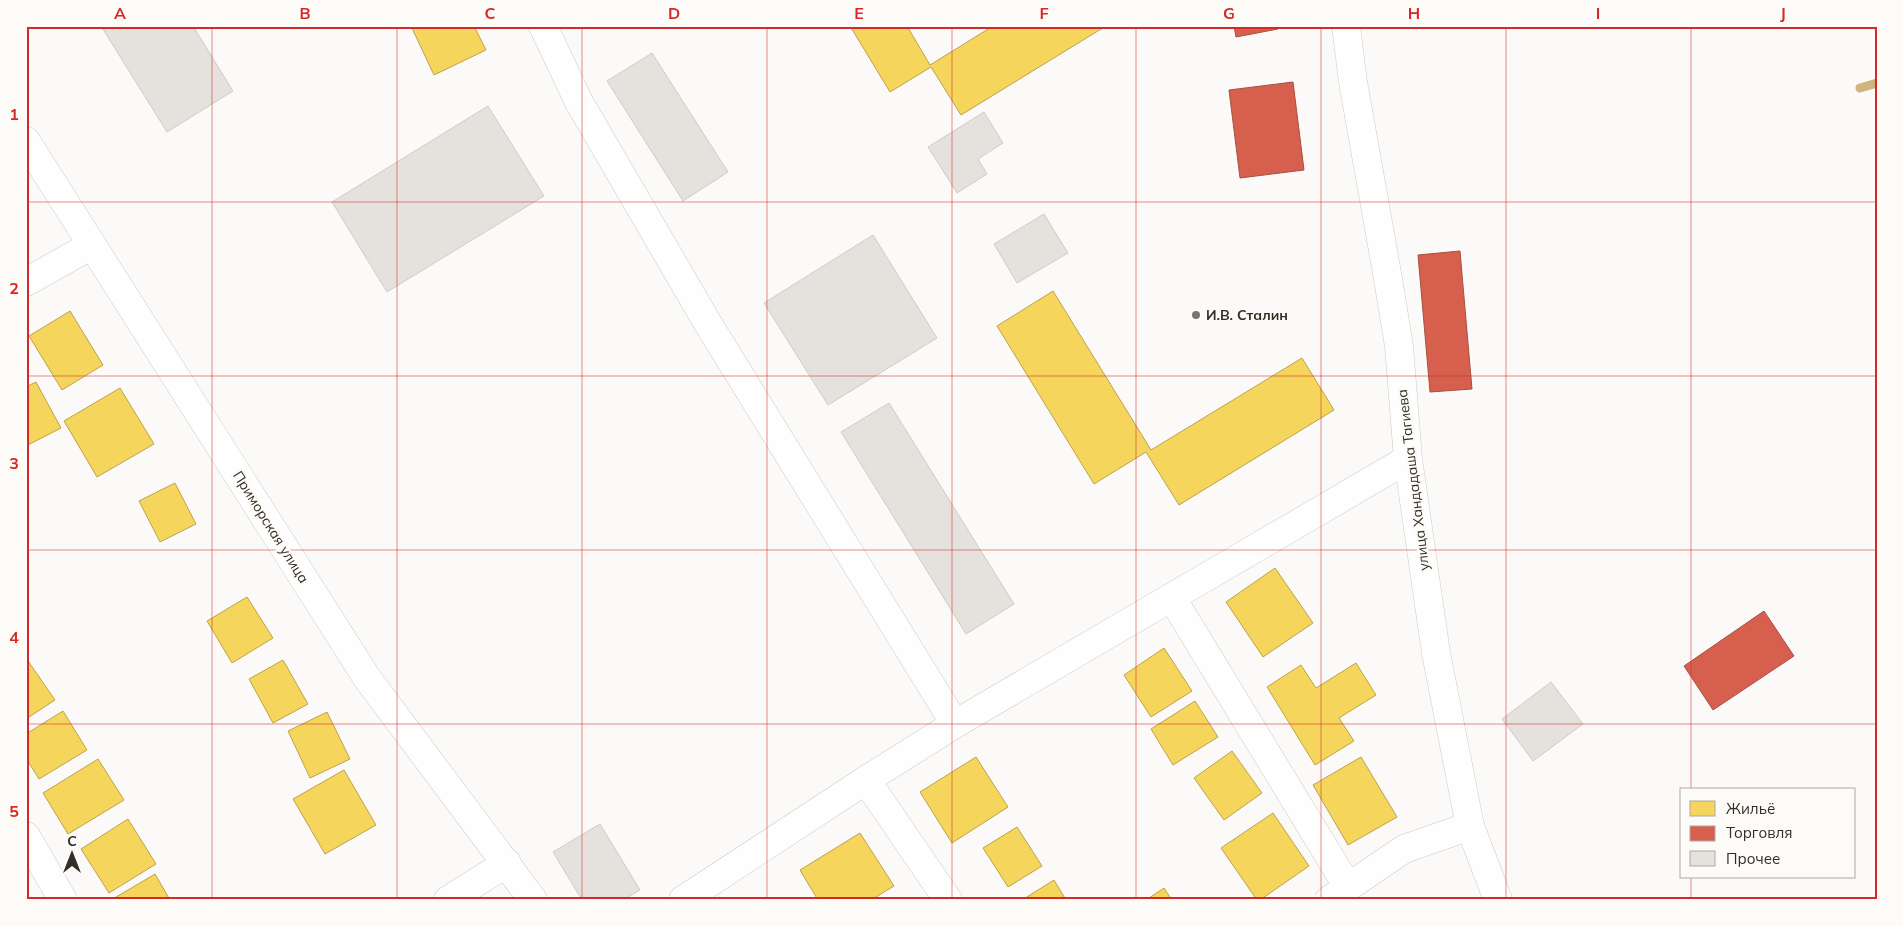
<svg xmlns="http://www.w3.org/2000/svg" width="1903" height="926" font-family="Mulish,sans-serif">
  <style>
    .homes { fill: #f6d55c; stroke: #bba34c }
    .shops { fill: #d6604d; stroke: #a55141 }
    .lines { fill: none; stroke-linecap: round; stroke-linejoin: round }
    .stream { stroke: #ceb47d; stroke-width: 9 }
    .building { fill: #e5e2dd; stroke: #ceccc7 }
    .minor-casing { stroke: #cccac5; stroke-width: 29 }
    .minor { stroke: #fffefe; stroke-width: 28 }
    .grid { fill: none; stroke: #d62828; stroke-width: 1; stroke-opacity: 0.55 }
    .poi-dot { fill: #797570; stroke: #fdfbf7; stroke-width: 2 }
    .labels { text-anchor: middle; stroke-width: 5; stroke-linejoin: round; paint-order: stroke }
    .poi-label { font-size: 14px; font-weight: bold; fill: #322e26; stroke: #fdfbf7; text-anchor: start }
    .street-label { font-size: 14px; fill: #322e26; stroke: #fdfbf7 }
    .neatline { fill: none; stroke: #d62828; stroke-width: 2 }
    .grid-label { font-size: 16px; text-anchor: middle; font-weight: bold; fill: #d62828 }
  </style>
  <rect width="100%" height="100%" fill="#fcfaf8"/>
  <!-- homes -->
  <path class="homes" d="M 411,26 L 474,26 L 486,50 L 434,75 Z
    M 850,26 L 907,26 L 930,65 L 993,26 L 1106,26 L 961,115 L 931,67 L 890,92 Z
    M 1053,291 L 1151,450 L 1302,358 L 1334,410 L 1179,505 L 1146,452 L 1094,484 L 997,326 Z
    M 70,311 L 103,365 L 62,390 L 29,336 Z
    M 36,382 L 61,428 L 26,446 L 26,387 Z
    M 120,388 L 154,444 L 97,477 L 64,421 Z
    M 175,483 L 196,524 L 160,542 L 139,501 Z
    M 1275,568 L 1313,623 L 1263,657 L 1226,602 Z
    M 247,597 L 273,638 L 232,663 L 207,621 Z
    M 1164,648 L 1192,691 L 1151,717 L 1124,675 Z
    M 26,658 L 55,700 L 26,719 Z
    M 283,660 L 308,704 L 273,723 L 249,679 Z
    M 1356,663 L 1376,695 L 1339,718 L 1354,741 L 1315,765 L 1267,687 L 1301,665 L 1316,688 Z
    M 1195,701 L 1218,737 L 1173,765 L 1151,729 Z
    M 63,711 L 87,750 L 39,779 L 26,758 L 26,734 Z
    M 327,712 L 350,759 L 310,778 L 288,731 Z
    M 1232,751 L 1262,793 L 1224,820 L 1194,778 Z
    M 976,757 L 1008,807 L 952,843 L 920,792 Z
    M 1361,757 L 1397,817 L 1348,845 L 1313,785 Z
    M 98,759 L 124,800 L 68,834 L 43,793 Z
    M 344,770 L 376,825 L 325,854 L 293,799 Z
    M 1273,813 L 1309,866 L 1260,900 L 1257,900 L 1221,848 Z
    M 128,819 L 156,864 L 109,893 L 81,849 Z
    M 1017,827 L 1042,866 L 1008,887 L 983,848 Z
    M 860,833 L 894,886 L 871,900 L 818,900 L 800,870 Z
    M 155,874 L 170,900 L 111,900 Z
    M 1054,880 L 1066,900 L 1022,900 Z
    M 1164,888 L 1172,900 L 1146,900 Z"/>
  <!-- shops -->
  <path class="shops" d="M 1234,26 L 1278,26 L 1278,29 L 1236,37 Z
    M 1293,82 L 1304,170 L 1240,178 L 1229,90 Z
    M 1460,251 L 1472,389 L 1430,392 L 1418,255 Z
    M 1764,611 L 1794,656 L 1713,710 L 1684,666 Z"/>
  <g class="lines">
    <!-- stream -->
    <path class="stream" d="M 1860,88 L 1877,83"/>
  </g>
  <!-- building -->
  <path class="building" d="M 101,26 L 193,26 L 233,91 L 167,132 Z
    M 652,53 L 728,172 L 683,201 L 607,81 Z
    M 488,106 L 544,196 L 387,292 L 332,202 Z
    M 984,112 L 1003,143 L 978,159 L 987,174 L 957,193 L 928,147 Z
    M 1044,214 L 1068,253 L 1017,283 L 994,244 Z
    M 873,235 L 937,338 L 828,405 L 764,303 Z
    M 889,403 L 1014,604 L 966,634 L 841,432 Z
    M 1551,682 L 1583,724 L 1533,761 L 1502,719 Z
    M 600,824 L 640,890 L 623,900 L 582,900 L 553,852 Z"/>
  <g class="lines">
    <!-- minor casing -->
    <g class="minor-casing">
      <path id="minor" d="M 543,26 L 579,102 L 707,322 L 955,724
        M 1346,26 L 1353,82 L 1387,273 L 1399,346 L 1408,459 L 1436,653 L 1470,826 L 1498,900
        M 26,141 L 367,678 L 533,900
        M 26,282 L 92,245
        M 1172,598 L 1348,887
        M 866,780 L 948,900
        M 26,836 L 63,900
        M 448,900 L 507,863
        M 683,900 L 866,780 L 955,724 L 1408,459
        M 1329,900 L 1404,849 L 1470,826"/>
    </g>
    <!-- minor -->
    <use href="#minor" class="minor"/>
  </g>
  <!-- grid -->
  <path class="grid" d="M 212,26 L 212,900M 397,26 L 397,900M 582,26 L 582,900M 767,26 L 767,900M 952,26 L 952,900M 1136,26 L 1136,900M 1321,26 L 1321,900M 1506,26 L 1506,900M 1691,26 L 1691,790M 26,202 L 1877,202M 26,376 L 1877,376M 26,550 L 1877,550M 26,724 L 1877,724M 1691,877 L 1691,900"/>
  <!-- markers -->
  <circle class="poi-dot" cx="1196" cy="315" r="5"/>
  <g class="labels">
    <!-- poi labels -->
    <g class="poi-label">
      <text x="1206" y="320">И.В. Сталин</text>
    </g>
    <!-- street labels -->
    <g class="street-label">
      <text transform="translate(1413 480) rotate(-97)" y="5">улица Хандадаша Тагиева</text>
      <text transform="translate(271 527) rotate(58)" y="5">Приморская улица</text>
    </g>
  </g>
  <!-- border -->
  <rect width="1903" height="926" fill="none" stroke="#fdfbf7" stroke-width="55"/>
  <!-- legend -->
  <rect x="1680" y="788" width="175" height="90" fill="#fdfbf7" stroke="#aca9a3"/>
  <rect x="1690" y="801" width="25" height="15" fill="#f6d55c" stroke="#aca9a3"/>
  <text x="1726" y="814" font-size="15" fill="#322e26">Жильё</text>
  <rect x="1690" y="826" width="25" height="15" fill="#d6604d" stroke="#aca9a3"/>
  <text x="1726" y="838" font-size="15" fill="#322e26">Торговля</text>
  <rect x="1690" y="851" width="25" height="15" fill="#e5e2dd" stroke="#aca9a3"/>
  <text x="1726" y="864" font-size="15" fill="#322e26">Прочее</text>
  <!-- north arrow -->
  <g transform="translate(72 854)" stroke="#fdfbf7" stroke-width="4" paint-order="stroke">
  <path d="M0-4L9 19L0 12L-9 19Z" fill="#322e26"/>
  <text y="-8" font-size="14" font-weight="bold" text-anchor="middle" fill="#322e26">С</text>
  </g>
  <rect x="28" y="28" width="1848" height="870" class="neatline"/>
  <g class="grid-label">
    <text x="120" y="19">A</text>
    <text x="305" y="19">B</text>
    <text x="490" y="19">C</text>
    <text x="674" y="19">D</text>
    <text x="859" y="19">E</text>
    <text x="1044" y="19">F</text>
    <text x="1229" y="19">G</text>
    <text x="1414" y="19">H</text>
    <text x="1598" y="19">I</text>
    <text x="1783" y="19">J</text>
    <text x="14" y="120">1</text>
    <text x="14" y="294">2</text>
    <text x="14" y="469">3</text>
    <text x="14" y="643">4</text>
    <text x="14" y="817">5</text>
  </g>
</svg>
